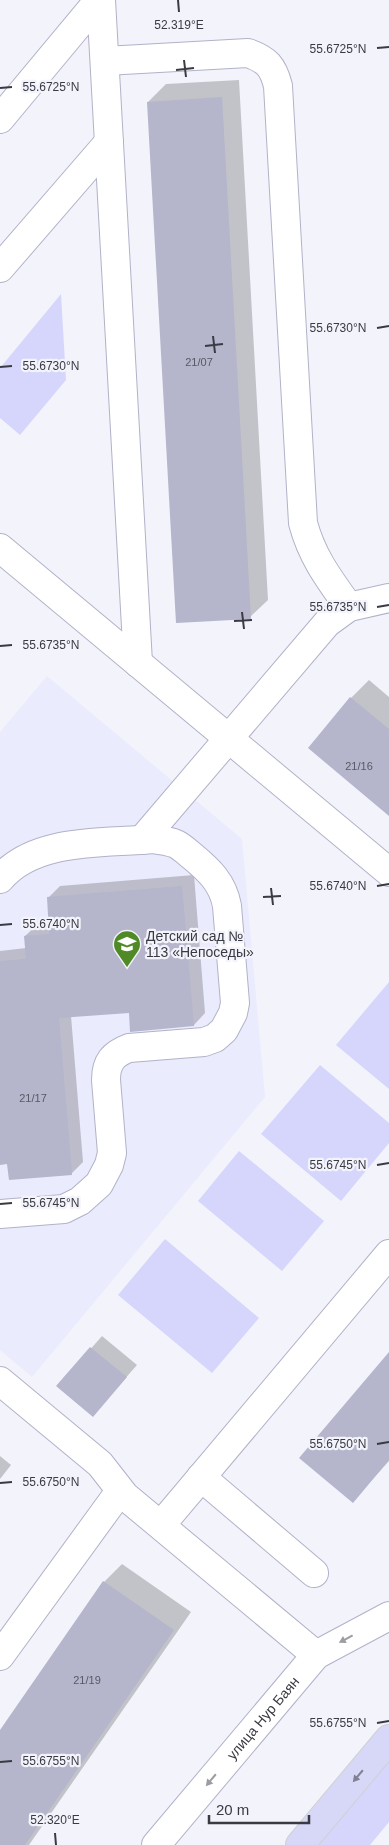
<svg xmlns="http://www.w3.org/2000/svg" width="389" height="1845" font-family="Helvetica,sans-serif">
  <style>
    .built { fill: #ebebfe }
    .green { fill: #d6d6fd }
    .shadow { fill: #0003 }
    .building { fill: #b5b5cb }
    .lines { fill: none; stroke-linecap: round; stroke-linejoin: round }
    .minor-casing { stroke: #b1b2c8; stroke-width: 30 }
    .major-casing { stroke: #d0d0d2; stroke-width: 30 }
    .minor { stroke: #fff; stroke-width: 28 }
    .major { stroke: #d7d7f7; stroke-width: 28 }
    .oneway { fill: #9c9ca1 }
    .oneway2 { fill: #818194 }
    .ticks { fill: none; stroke: #3a3a43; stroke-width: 2 }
    .labels { text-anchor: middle; stroke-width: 4.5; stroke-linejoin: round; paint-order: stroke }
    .number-label { font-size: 11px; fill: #595965 }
    .poi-label { font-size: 14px; fill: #3a3a43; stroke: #f3f3fc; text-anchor: start }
    .street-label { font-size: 14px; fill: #3a3a43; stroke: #f3f3fc }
    .ticks-label { font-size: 12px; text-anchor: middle; fill: #3a3a43; stroke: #f3f3fc; stroke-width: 4.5; stroke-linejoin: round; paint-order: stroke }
  </style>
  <rect width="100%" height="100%" fill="#f3f3fc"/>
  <!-- built -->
  <path class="built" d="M 47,676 L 242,839 L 265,1097 L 32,1377 L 0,1350 L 0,732 Z"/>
  <!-- green -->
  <path class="green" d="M 61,294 L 66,380 L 20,435 L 0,418 L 0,368 Z
    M 389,982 L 389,1089 L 336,1045 Z
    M 320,1065 L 389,1123 L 389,1143 L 341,1201 L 261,1134 Z
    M 239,1151 L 324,1221 L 282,1271 L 198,1201 Z
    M 165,1239 L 259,1318 L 212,1373 L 118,1295 Z
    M 389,1756 L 389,1822 L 370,1845 L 314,1845 Z"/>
  <!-- shadow -->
  <path class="shadow" d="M 239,80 L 268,600 L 250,617 L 148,102 L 166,84 Z
    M 369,680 L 389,697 L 389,814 L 310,748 L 351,698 Z
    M 194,875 L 205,1013 L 194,1025 L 130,1011 L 71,1016 L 83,1162 L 71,1174 L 9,1163 L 0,1164 L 0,951 L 26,948 L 25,936 L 37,925 L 50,924 L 48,898 L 60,886 Z
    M 102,1336 L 137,1365 L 93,1415 L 58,1386 Z
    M 389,1354 L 389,1461 L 353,1501 Z
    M 0,1456 L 11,1465 L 0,1479 Z
    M 122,1564 L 191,1612 L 29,1845 L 0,1845 L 0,1732 L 104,1582 Z"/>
  <!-- building -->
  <path class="building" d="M 222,97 L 251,619 L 176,623 L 147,102 Z
    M 350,697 L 389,729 L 389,816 L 308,748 Z
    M 182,886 L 194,1026 L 130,1032 L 129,1013 L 59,1018 L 72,1175 L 9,1180 L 7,1164 L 0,1165 L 0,961 L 26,959 L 24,936 L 49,934 L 47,897 Z
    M 90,1347 L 127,1377 L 93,1417 L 56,1386 Z
    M 389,1352 L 389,1460 L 353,1503 L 299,1458 Z
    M 103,1581 L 174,1630 L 25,1845 L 0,1845 L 0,1730 Z"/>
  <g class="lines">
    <!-- minor casing -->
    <g class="minor-casing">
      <g id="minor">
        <path d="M 101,0 L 138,663"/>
        <path d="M 105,61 L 248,53 C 267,60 273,66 278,86 L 303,523 C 312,557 329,579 349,607"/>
        <path d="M 0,119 L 99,0"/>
        <path d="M 0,268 L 109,142"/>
        <path d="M 0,548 L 389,872"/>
        <path d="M 142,840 L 327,623 L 349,607 L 389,598"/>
        <path d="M 0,879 C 35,837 105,844 153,839 C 161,840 169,841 176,844 C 182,847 187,852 192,856 C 209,870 223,883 227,906 L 235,1003 L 233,1013 L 224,1030 L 215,1038 L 204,1042 L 129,1048 C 113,1054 106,1062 106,1080 L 112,1153 L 109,1165 L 99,1184 L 80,1201 L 64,1209 L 0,1214"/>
        <path d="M 0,1381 L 100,1464 L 125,1496 L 316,1655"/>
        <path d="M 201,1477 L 314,1573"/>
        <path d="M 161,1525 L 389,1254"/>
        <path d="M 0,1656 L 120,1491"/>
        <path id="s1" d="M 156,1845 L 316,1655 L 389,1616"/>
      </g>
    </g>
    <!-- major casing -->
    <g class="major-casing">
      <path id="major" d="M 300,1845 L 389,1739"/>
    </g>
    <!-- minor -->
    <use href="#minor" class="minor"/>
    <!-- major -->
    <use href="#major" class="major"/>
  </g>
  <!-- one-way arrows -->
  <defs><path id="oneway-solid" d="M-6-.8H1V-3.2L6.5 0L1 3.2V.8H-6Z" transform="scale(1.25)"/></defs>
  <g class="oneway">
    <use href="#oneway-solid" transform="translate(346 1639) rotate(152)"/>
    <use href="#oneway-solid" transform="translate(211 1780) rotate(130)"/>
  </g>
  <use class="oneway2" href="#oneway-solid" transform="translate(358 1776) rotate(130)"/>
  <!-- ticks -->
  <path class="ticks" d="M 178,0 L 179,12M 377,48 L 389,47M 184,60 L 186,77M 176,70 L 194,68M 0,88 L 12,87M 377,328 L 389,326M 213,336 L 215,353M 205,346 L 223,344M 0,367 L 12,366M 377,607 L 389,605M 242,612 L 244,629M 234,621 L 252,620M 0,646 L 12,645M 377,886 L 389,884M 271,888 L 273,905M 263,897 L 281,896M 0,925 L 12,924M 377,1165 L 389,1163M 0,1204 L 12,1203M 377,1444 L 389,1442M 0,1483 L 12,1482M 377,1723 L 389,1721M 0,1762 L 12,1761M 55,1833 L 56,1845"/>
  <!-- icons -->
  <defs>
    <g id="school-pin" transform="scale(1.4375)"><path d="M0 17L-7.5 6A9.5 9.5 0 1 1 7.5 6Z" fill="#508a27" stroke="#f3f3fc"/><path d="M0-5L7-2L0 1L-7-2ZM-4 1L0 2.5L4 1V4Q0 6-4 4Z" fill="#fff"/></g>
  </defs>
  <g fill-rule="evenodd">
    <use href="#school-pin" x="127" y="944"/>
  </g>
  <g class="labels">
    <!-- number labels -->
    <g class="number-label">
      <text x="199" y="366">21/07</text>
      <text x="359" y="770">21/16</text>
      <text x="33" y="1102">21/17</text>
      <text x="87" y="1684">21/19</text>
    </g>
    <!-- poi labels -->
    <g class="poi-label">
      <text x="146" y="941">Детский сад №<tspan x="146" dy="16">113 «Непоседы»</tspan></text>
    </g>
    <!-- street labels -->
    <g class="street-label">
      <text dy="5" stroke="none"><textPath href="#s1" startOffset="166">улица Нур Баян</textPath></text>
    </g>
  </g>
  <g class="ticks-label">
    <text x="179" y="29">52.319°E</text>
    <text x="338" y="53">55.6725°N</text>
    <text x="51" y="91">55.6725°N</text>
    <text x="338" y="332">55.6730°N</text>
    <text x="51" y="370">55.6730°N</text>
    <text x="338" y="611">55.6735°N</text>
    <text x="51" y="649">55.6735°N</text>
    <text x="338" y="890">55.6740°N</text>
    <text x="51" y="928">55.6740°N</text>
    <text x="338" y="1169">55.6745°N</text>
    <text x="51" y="1207">55.6745°N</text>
    <text x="338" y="1448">55.6750°N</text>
    <text x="51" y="1486">55.6750°N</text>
    <text x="338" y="1727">55.6755°N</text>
    <text x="51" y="1765">55.6755°N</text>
    <text x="55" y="1824">52.320°E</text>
  </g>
  <!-- scale -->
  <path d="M209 1815v8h100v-8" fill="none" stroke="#3a3a43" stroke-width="2.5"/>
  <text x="216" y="1815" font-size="15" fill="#3a3a43" stroke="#f3f3fc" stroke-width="4" paint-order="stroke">20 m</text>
</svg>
